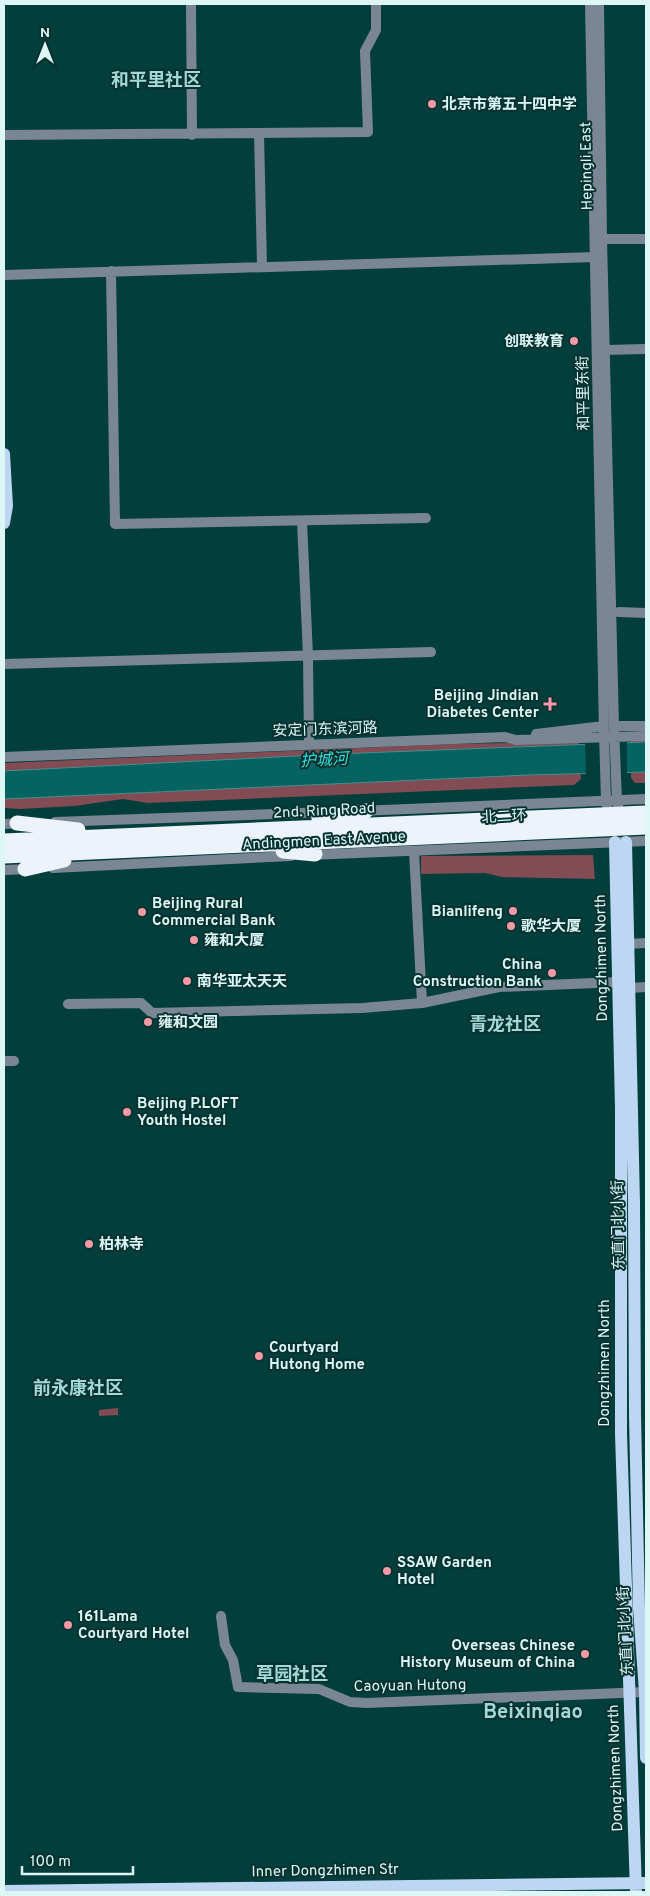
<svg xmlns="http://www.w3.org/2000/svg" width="650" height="1896" font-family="Overpass,'Noto Sans SC',sans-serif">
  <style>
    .green { fill: #834b53 }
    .water { fill: #056361; stroke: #468f8d }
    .pier { fill: #013e3c }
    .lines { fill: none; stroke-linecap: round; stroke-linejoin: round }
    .minor { stroke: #7a8693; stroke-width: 10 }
    .major { stroke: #bdd6f2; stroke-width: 12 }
    .highway { stroke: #edf3fa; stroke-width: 15 }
    .poi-dot { fill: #f49aa6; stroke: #073230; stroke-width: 2 }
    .labels { text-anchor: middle; stroke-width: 4; stroke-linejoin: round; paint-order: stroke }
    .poi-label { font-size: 15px; font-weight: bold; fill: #dcf7f5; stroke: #073230; text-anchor: start }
    .street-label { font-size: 15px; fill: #dcf7f5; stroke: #073230 }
    .water-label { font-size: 16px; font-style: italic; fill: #3bd8d3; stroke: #073230 }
    .quarter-label { font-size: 18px; font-weight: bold; fill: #a3d9d5; stroke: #073230 }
    .district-label { font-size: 20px; font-weight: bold; fill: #a3d9d5; stroke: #073230 }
  </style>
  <rect width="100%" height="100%" fill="#013e3c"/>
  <!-- green -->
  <path class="green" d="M 631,740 L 646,740 L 646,783 L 635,783 L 631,778 Z
    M 579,742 L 581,779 L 574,785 L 148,803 L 123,799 L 75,806 L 20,809 L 4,808 L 4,763 L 453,744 Z
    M 593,855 L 595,879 L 502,877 L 485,873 L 421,874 L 421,856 Z
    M 118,1408 L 118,1415 L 99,1416 L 99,1410 Z"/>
  <!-- water -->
  <path class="water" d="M 646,742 L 646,772 L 528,775 L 4,799 L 4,771 L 336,754 Z"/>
  <!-- pier -->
  <path class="pier" d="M 627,740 L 627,775 L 586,776 L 585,742 Z"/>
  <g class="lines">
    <!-- minor -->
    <path class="minor" d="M 191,4 L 192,135
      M 590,4 L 604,734 L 606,801 L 610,820
      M 599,4 L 602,239 L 614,726 L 617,801 L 621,819
      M 259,133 L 262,266
      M 4,135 L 368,132 L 365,51 L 376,30 L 376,4
      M 602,239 L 646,239
      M 111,271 L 115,524 L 426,518
      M 4,275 L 595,257
      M 605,350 L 646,349
      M 302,521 L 308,656 L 309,745
      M 619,612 L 646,613
      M 4,664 L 431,652
      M 614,726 L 646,726
      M 536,734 L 604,726
      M 4,757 L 505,737 L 516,740 L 646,736
      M 359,811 L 646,799
      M 55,822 L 328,812
      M 4,824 L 23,823
      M 414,851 L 422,1003
      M 310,855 L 646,841
      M 53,868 L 291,856
      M 4,870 L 31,869
      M 628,944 L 646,943
      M 629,988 L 646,987
      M 68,1004 L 141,1003 L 152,1013 L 362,1008 L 422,1003 L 499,987 L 618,982
      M 4,1061 L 14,1061
      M 221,1616 L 225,1645 L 233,1660 L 238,1687 L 319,1689 L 350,1702 L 367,1703 L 646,1692"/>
    <!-- major -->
    <path class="major" d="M 4,454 L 7,506 L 4,523
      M 615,842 L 621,1108 L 621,1434 L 636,1892
      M 626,842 L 634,1203 L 635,1415 L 639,1608 L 645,1692 L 646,1758
      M 4,1891 L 646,1883"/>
    <!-- highway -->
    <path class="highway" d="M 319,819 L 366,811
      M 17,823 L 78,830
      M 4,841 L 646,813
      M 283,851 L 315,854
      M 4,856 L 646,827
      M 25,869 L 64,860"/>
  </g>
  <!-- markers -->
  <g class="poi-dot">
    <circle cx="432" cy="104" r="5"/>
    <circle cx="574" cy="341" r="5"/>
    <path d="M547.5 696.5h5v5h5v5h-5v5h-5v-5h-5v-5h5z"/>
    <circle cx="513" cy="911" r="5"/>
    <circle cx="142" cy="912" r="5"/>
    <circle cx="511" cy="926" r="5"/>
    <circle cx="194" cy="940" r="5"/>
    <circle cx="552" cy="973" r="5"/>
    <circle cx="187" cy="981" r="5"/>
    <circle cx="148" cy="1022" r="5"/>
    <circle cx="127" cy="1112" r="5"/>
    <circle cx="89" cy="1244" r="5"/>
    <circle cx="259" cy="1356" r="5"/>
    <circle cx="387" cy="1571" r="5"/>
    <circle cx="68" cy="1625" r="5"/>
    <circle cx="585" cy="1654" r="5"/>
  </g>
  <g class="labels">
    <!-- poi labels -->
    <g class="poi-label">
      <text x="442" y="109">北京市第五十四中学</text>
      <text x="564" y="346" text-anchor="end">创联教育</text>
      <text x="539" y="700" text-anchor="end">Beijing Jindian<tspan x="539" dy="17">Diabetes Center</tspan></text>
      <text x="152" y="908">Beijing Rural<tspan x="152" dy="17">Commercial Bank</tspan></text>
      <text x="503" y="916" text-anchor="end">Bianlifeng</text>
      <text x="521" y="931">歌华大厦</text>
      <text x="204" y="945">雍和大厦</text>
      <text x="542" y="969" text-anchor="end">China<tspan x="542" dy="17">Construction Bank</tspan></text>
      <text x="197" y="986">南华亚太天天</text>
      <text x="158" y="1027">雍和文园</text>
      <text x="137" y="1108">Beijing P.LOFT<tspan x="137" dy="17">Youth Hostel</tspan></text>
      <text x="99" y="1249">柏林寺</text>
      <text x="269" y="1352">Courtyard<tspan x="269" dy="17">Hutong Home</tspan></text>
      <text x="397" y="1567">SSAW Garden<tspan x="397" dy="17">Hotel</tspan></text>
      <text x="78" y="1621">161Lama<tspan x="78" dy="17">Courtyard Hotel</tspan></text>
      <text x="575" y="1650" text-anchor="end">Overseas Chinese<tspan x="575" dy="17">History Museum of China</tspan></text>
    </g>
    <!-- street labels -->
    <g class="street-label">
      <text transform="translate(586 166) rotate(-91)" y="5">Hepingli East</text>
      <text transform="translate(583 393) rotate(-91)" y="5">和平里东街</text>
      <text transform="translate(325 729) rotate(-2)" y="5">安定门东滨河路</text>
      <text transform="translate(324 810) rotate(-3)" y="5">2nd. Ring Road</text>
      <text transform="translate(504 816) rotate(-3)" y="5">北二环</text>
      <text transform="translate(324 840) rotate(-3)" y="5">Andingmen East Avenue</text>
      <text transform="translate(601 958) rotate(-91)" y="5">Dongzhimen North</text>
      <text transform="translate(618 1225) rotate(-91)" y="5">东直门北小街</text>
      <text transform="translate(604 1363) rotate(-90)" y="5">Dongzhimen North</text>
      <text transform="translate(625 1631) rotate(-93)" y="5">东直门北小街</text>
      <text transform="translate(410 1685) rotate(-1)" y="5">Caoyuan Hutong</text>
      <text transform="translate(615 1768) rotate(-92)" y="5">Dongzhimen North</text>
      <text transform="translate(325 1870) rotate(-1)" y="5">Inner Dongzhimen Str</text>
    </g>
    <!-- water labels -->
    <g class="water-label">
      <text transform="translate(324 759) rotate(-3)" y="6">护城河</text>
    </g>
    <!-- quarter labels -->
    <g class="quarter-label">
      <text x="156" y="86">和平里社区</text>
      <text x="505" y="1030">青龙社区</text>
      <text x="78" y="1394">前永康社区</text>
      <text x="292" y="1680">草园社区</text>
    </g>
    <!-- district labels -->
    <g class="district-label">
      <text x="533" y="1718">Beixinqiao</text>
    </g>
  </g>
  <!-- border -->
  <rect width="650" height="1896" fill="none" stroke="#dcf7f5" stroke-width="10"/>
  <!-- north arrow -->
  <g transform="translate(45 45)" stroke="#073230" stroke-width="4" paint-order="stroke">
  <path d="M0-4L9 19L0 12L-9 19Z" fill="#dcf7f5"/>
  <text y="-8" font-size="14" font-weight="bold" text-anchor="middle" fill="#dcf7f5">N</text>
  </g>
  <!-- scale -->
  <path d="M22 1866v8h111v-8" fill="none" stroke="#dcf7f5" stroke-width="2.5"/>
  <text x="30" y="1866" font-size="15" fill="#dcf7f5" stroke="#073230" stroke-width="4" paint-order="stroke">100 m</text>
</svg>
